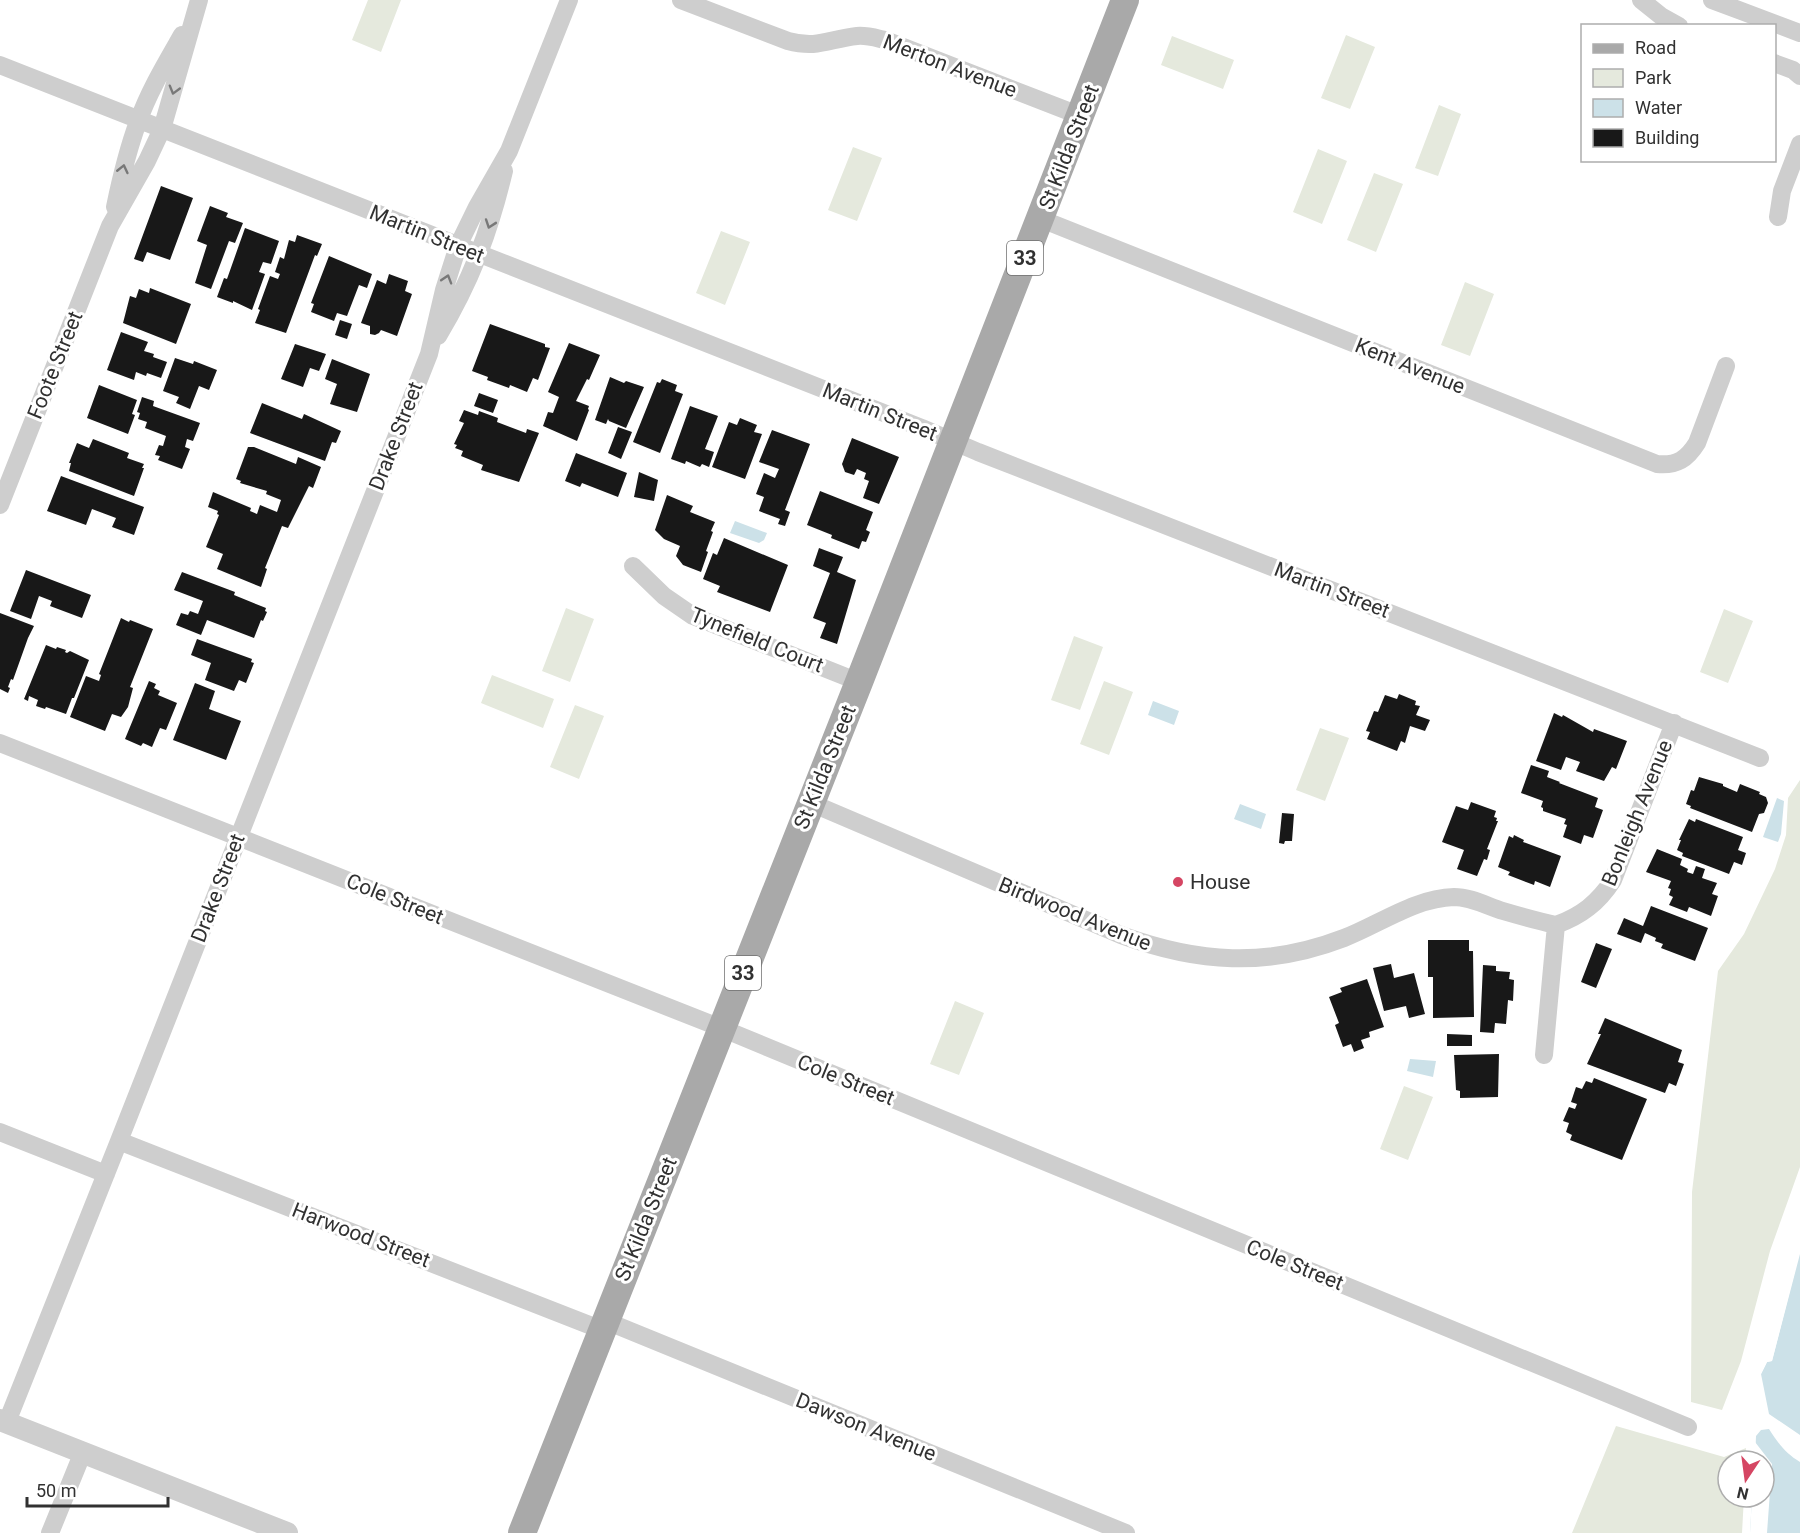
<svg xmlns="http://www.w3.org/2000/svg" width="1800" height="1533" font-family="Roboto,sans-serif">
  <style>
    .green { fill: #e5e9dd }
    .water { fill: #cce1e8 }
    .pier { fill: #fff }
    .building { fill: #181818 }
    .lines { fill: none; stroke-linecap: round; stroke-linejoin: round }
    .minor { stroke: #cecece; stroke-width: 18 }
    .tertiary { stroke: #cecece; stroke-width: 22 }
    .primary { stroke: #a9a9a9; stroke-width: 28 }
    .oneway { stroke: #787878 }
    .poi-dot { fill: #d54663; stroke: #fff; stroke-width: 2 }
    .labels { text-anchor: middle; stroke-width: 6; stroke-linejoin: round; paint-order: stroke }
    .shield { fill: #fff; stroke: #6f6f6f; stroke-width: 1.5 }
    .shield-label { font-size: 20px; font-weight: bold; fill: #313131 }
    .street-label { font-size: 21px; fill: #313131; stroke: #fff }
    .poi-label { font-size: 21px; fill: #313131; stroke: #fff; text-anchor: start }
  </style>
  <rect width="100%" height="100%" fill="#fff"/>
  <!-- green -->
  <path class="green" d="M 368,0 L 401,0 L 381,52 L 352,40 Z
    M 1346,35 L 1375,47 L 1350,109 L 1321,98 Z
    M 1172,36 L 1234,60 L 1223,89 L 1161,65 Z
    M 1439,105 L 1461,114 L 1438,176 L 1415,168 Z
    M 853,147 L 882,158 L 857,221 L 828,210 Z
    M 1318,149 L 1347,161 L 1322,224 L 1293,212 Z
    M 1374,173 L 1403,184 L 1376,252 L 1347,240 Z
    M 721,231 L 750,242 L 725,305 L 696,293 Z
    M 1465,282 L 1494,294 L 1470,356 L 1441,345 Z
    M 566,608 L 594,619 L 570,682 L 542,671 Z
    M 1724,609 L 1753,621 L 1728,683 L 1700,672 Z
    M 1074,636 L 1103,647 L 1080,710 L 1051,700 Z
    M 492,675 L 554,699 L 543,728 L 481,703 Z
    M 1104,681 L 1133,692 L 1109,755 L 1080,744 Z
    M 575,705 L 604,716 L 579,779 L 550,767 Z
    M 1320,728 L 1349,738 L 1325,801 L 1296,790 Z
    M 1800,780 L 1800,1167 L 1770,1251 L 1741,1361 L 1722,1410 L 1691,1402 L 1692,1192 L 1718,971 L 1744,934 L 1775,869 L 1786,835 L 1788,798 Z
    M 955,1001 L 984,1013 L 959,1075 L 930,1064 Z
    M 1404,1086 L 1433,1097 L 1408,1160 L 1380,1149 Z
    M 1616,1426 L 1724,1457 L 1746,1448 L 1745,1461 L 1728,1461 L 1728,1497 L 1744,1497 L 1742,1533 L 1572,1533 Z"/>
  <!-- water -->
  <path class="water" d="M 735,521 L 767,533 L 764,540 L 759,543 L 730,533 Z
    M 1153,701 L 1179,711 L 1174,725 L 1148,715 Z
    M 1777,798 L 1784,801 L 1781,834 L 1778,842 L 1763,837 Z
    M 1240,804 L 1266,814 L 1261,829 L 1234,819 Z
    M 1410,1059 L 1436,1061 L 1433,1077 L 1407,1071 Z
    M 1800,1254 L 1800,1435 L 1769,1414 L 1761,1374 L 1767,1362 L 1772,1361 Z
    M 1769,1429 C 1778,1443 1786,1454 1800,1462 L 1800,1533 L 1750,1533 L 1752,1497 L 1764,1497 L 1764,1461 L 1755,1461 L 1756,1436 L 1761,1430 Z"/>
  <!-- pier -->
  <path class="pier" d="M 1800,1251 L 1772,1361 L 1767,1362 L 1759,1378 L 1761,1366 L 1765,1360 L 1769,1359 L 1797,1254 Z
    M 1755,1442 L 1772,1464 L 1767,1533 L 1750,1533 L 1752,1497 L 1764,1497 L 1764,1461 L 1755,1461 Z"/>
  <!-- building -->
  <path class="building" d="M 161,186 L 193,198 L 170,260 L 147,252 L 143,262 L 134,259 Z
    M 210,206 L 228,213 L 226,217 L 243,223 L 235,243 L 229,241 L 211,289 L 195,283 L 207,245 L 197,241 Z
    M 245,228 L 279,241 L 271,264 L 263,262 L 259,272 L 265,274 L 252,310 L 233,301 L 233,303 L 217,297 L 224,278 L 227,279 Z
    M 297,235 L 322,244 L 317,256 L 315,255 L 286,333 L 255,323 L 260,310 L 258,309 L 270,276 L 278,279 L 280,274 L 275,272 L 280,257 L 284,259 L 289,240 L 295,242 Z
    M 329,256 L 372,274 L 367,288 L 359,285 L 347,316 L 337,313 L 334,321 L 311,312 L 314,304 L 311,303 Z
    M 389,274 L 408,281 L 405,291 L 412,294 L 397,336 L 381,330 L 379,333 L 375,335 L 370,334 L 370,326 L 361,323 L 377,280 L 386,284 Z
    M 150,288 L 191,304 L 176,344 L 123,323 L 130,296 L 136,298 L 139,289 L 149,293 Z
    M 340,320 L 352,324 L 347,339 L 335,335 Z
    M 490,324 L 545,344 L 545,347 L 550,348 L 538,380 L 533,378 L 527,392 L 510,385 L 509,388 L 487,380 L 488,377 L 472,371 Z
    M 121,332 L 148,342 L 144,351 L 154,354 L 153,357 L 167,362 L 161,378 L 147,373 L 146,376 L 136,372 L 134,380 L 107,370 Z
    M 569,343 L 600,355 L 589,380 L 587,379 L 576,401 L 589,406 L 588,409 L 589,410 L 577,441 L 543,426 L 548,412 L 553,413 L 559,397 L 548,392 Z
    M 295,344 L 326,354 L 319,371 L 310,368 L 303,387 L 281,379 Z
    M 175,358 L 193,364 L 194,361 L 217,370 L 209,390 L 199,386 L 190,409 L 176,403 L 179,397 L 163,391 Z
    M 332,359 L 370,374 L 357,412 L 330,404 L 337,384 L 325,379 Z
    M 610,377 L 624,383 L 626,381 L 644,387 L 626,428 L 609,421 L 608,419 L 606,424 L 595,420 Z
    M 662,379 L 677,385 L 675,391 L 683,394 L 660,453 L 633,442 L 657,382 L 660,383 Z
    M 99,385 L 137,400 L 132,414 L 135,415 L 128,434 L 87,418 Z
    M 479,393 L 498,400 L 493,413 L 474,406 Z
    M 142,397 L 154,401 L 153,406 L 200,423 L 193,441 L 187,439 L 185,447 L 190,449 L 182,469 L 158,460 L 160,456 L 155,455 L 159,445 L 163,446 L 166,436 L 145,428 L 147,422 L 138,419 L 140,413 L 137,412 Z
    M 262,403 L 302,419 L 304,414 L 341,431 L 336,443 L 332,442 L 325,461 L 250,433 Z
    M 690,406 L 718,416 L 705,449 L 714,452 L 709,467 L 702,464 L 700,467 L 686,461 L 685,464 L 671,459 Z
    M 464,410 L 478,415 L 479,411 L 498,418 L 497,422 L 526,433 L 527,429 L 539,433 L 519,482 L 481,470 L 483,465 L 461,456 L 463,451 L 455,448 L 457,445 L 454,444 L 464,423 L 459,421 Z
    M 740,418 L 757,425 L 754,432 L 762,434 L 745,479 L 712,467 L 729,422 L 737,425 Z
    M 618,427 L 632,432 L 621,459 L 608,453 Z
    M 772,430 L 810,444 L 785,510 L 790,512 L 785,526 L 778,524 L 780,519 L 759,511 L 764,497 L 756,494 L 764,473 L 775,478 L 779,469 L 759,462 Z
    M 852,438 L 899,457 L 879,504 L 863,498 L 869,481 L 864,479 L 866,473 L 857,469 L 854,475 L 845,472 L 842,464 Z
    M 93,439 L 129,453 L 127,458 L 144,464 L 142,468 L 144,468 L 134,496 L 69,471 L 71,463 L 69,463 L 77,443 L 89,448 Z
    M 248,447 L 254,447 L 296,464 L 298,457 L 321,467 L 313,488 L 309,486 L 288,528 L 282,526 L 265,568 L 267,569 L 261,587 L 217,569 L 223,554 L 206,547 L 219,515 L 217,514 L 218,511 L 208,507 L 213,492 L 251,508 L 250,511 L 257,514 L 260,505 L 277,512 L 281,500 L 266,494 L 267,491 L 240,483 L 241,481 L 236,479 Z
    M 576,453 L 627,473 L 618,497 L 582,483 L 580,487 L 565,481 Z
    M 639,472 L 658,480 L 654,501 L 634,497 Z
    M 61,476 L 144,507 L 134,535 L 112,527 L 116,518 L 92,509 L 86,525 L 47,511 Z
    M 820,491 L 873,512 L 866,530 L 870,532 L 866,542 L 862,541 L 859,549 L 831,538 L 832,535 L 807,525 Z
    M 667,495 L 693,506 L 690,512 L 715,522 L 711,531 L 713,532 L 706,551 L 708,552 L 701,572 L 683,565 L 676,556 L 680,546 L 664,539 L 655,530 Z
    M 724,538 L 788,565 L 770,612 L 717,592 L 720,586 L 703,579 L 713,553 L 717,555 Z
    M 819,548 L 843,557 L 837,572 L 856,580 L 837,644 L 820,638 L 826,623 L 813,618 L 830,573 L 813,566 Z
    M 26,570 L 91,595 L 82,618 L 50,606 L 52,601 L 39,596 L 31,619 L 10,611 Z
    M 182,572 L 235,592 L 234,595 L 266,608 L 265,611 L 267,612 L 263,621 L 261,620 L 254,638 L 207,620 L 201,635 L 176,625 L 181,613 L 188,615 L 190,611 L 198,614 L 203,601 L 174,590 Z
    M 0,613 L 34,626 L 28,638 L 13,680 L 11,679 L 8,687 L 10,688 L 8,693 L 0,689 Z
    M 121,618 L 129,622 L 130,620 L 153,629 L 130,687 L 133,688 L 128,707 L 121,717 L 112,714 L 105,731 L 70,717 L 86,676 L 99,681 L 101,675 L 99,674 Z
    M 197,639 L 252,659 L 251,662 L 254,663 L 246,683 L 239,680 L 234,691 L 205,680 L 211,663 L 191,655 Z
    M 46,645 L 56,649 L 57,647 L 66,650 L 65,652 L 67,653 L 70,651 L 89,660 L 74,698 L 72,698 L 66,714 L 46,707 L 45,709 L 36,706 L 38,700 L 29,696 L 28,701 L 24,699 Z
    M 149,681 L 156,684 L 154,688 L 160,691 L 158,695 L 177,703 L 166,730 L 160,728 L 152,747 L 143,743 L 141,746 L 125,739 Z
    M 195,683 L 215,691 L 209,709 L 241,721 L 226,760 L 173,740 Z
    M 1399,694 L 1416,701 L 1415,705 L 1420,706 L 1416,715 L 1430,720 L 1425,731 L 1410,726 L 1405,743 L 1401,741 L 1397,751 L 1367,739 L 1370,732 L 1366,731 L 1374,711 L 1378,712 L 1385,695 L 1397,699 Z
    M 1554,713 L 1562,717 L 1563,715 L 1593,732 L 1594,729 L 1627,741 L 1616,769 L 1612,767 L 1604,781 L 1576,771 L 1580,762 L 1566,757 L 1561,770 L 1536,761 Z
    M 1531,765 L 1549,771 L 1547,777 L 1560,782 L 1559,783 L 1598,798 L 1595,807 L 1603,810 L 1593,838 L 1584,835 L 1581,844 L 1563,837 L 1567,825 L 1564,824 L 1566,819 L 1543,811 L 1543,808 L 1541,807 L 1543,801 L 1521,793 Z
    M 1699,777 L 1723,784 L 1723,786 L 1737,792 L 1740,784 L 1760,792 L 1759,794 L 1766,797 L 1768,803 L 1764,813 L 1759,814 L 1752,832 L 1690,808 L 1691,806 L 1686,804 L 1691,790 L 1694,791 Z
    M 1471,802 L 1496,811 L 1494,817 L 1497,818 L 1496,821 L 1498,821 L 1487,849 L 1490,850 L 1487,860 L 1484,859 L 1477,876 L 1457,869 L 1464,850 L 1442,842 L 1456,806 L 1468,810 Z
    M 1282,813 L 1294,814 L 1292,841 L 1285,841 L 1284,844 L 1279,843 Z
    M 1689,819 L 1695,822 L 1696,819 L 1743,837 L 1738,850 L 1746,853 L 1742,865 L 1734,862 L 1729,874 L 1682,856 L 1683,853 L 1677,850 L 1681,840 L 1679,840 Z
    M 1514,835 L 1524,840 L 1523,842 L 1561,856 L 1550,887 L 1535,881 L 1534,885 L 1508,875 L 1510,872 L 1498,867 L 1509,836 L 1513,838 Z
    M 1657,849 L 1682,859 L 1680,865 L 1688,869 L 1687,872 L 1693,874 L 1696,866 L 1705,869 L 1702,878 L 1717,883 L 1712,894 L 1718,896 L 1711,916 L 1689,907 L 1687,912 L 1669,905 L 1673,897 L 1669,895 L 1671,889 L 1668,888 L 1671,881 L 1646,872 Z
    M 1651,906 L 1708,928 L 1695,961 L 1661,948 L 1663,944 L 1655,941 L 1656,938 L 1645,933 L 1641,943 L 1617,934 L 1624,918 L 1643,926 Z
    M 1428,940 L 1469,940 L 1469,951 L 1473,951 L 1474,1017 L 1433,1018 L 1433,977 L 1428,977 Z
    M 1596,943 L 1612,949 L 1596,988 L 1581,982 Z
    M 1391,964 L 1394,978 L 1414,973 L 1425,1014 L 1409,1018 L 1406,1006 L 1384,1011 L 1373,968 Z
    M 1483,965 L 1496,966 L 1496,971 L 1510,972 L 1509,979 L 1514,980 L 1513,1001 L 1508,1000 L 1506,1024 L 1495,1023 L 1494,1033 L 1480,1032 Z
    M 1367,979 L 1384,1027 L 1369,1032 L 1370,1037 L 1361,1040 L 1364,1048 L 1354,1052 L 1351,1044 L 1343,1047 L 1335,1025 L 1339,1023 L 1329,997 L 1342,992 L 1340,988 Z
    M 1605,1018 L 1682,1050 L 1678,1062 L 1684,1064 L 1676,1086 L 1669,1083 L 1665,1093 L 1587,1064 L 1601,1034 L 1598,1034 Z
    M 1447,1034 L 1472,1035 L 1472,1046 L 1447,1046 Z
    M 1499,1054 L 1498,1097 L 1460,1098 L 1460,1091 L 1456,1090 L 1454,1055 Z
    M 1594,1078 L 1647,1099 L 1622,1160 L 1570,1140 L 1572,1135 L 1566,1132 L 1569,1123 L 1563,1121 L 1569,1107 L 1575,1109 L 1577,1104 L 1571,1102 L 1576,1087 L 1582,1089 L 1586,1081 L 1592,1083 Z"/>
  <g class="lines">
    <!-- minor -->
    <path class="minor" d="M 681,0 L 788,41 C 818,49 829,39 857,36 C 866,35 876,38 885,40 L 1081,116
      M 1641,0 L 1661,16 L 1679,26
      M 1712,0 L 1800,33
      M 1774,63 L 1793,70 L 1800,76
      M 0,65 L 922,428 L 978,452 L 1760,758
      M 115,207 C 121,178 128,149 138,122 C 149,91 166,63 182,35
      M 1778,217 L 1782,191 L 1800,144
      M 1041,219 L 1657,464 C 1677,466 1687,459 1697,443 L 1726,366
      M 438,336 C 471,281 489,233 504,171
      M 0,505 L 110,226 L 147,161 L 162,129 L 199,0
      M 633,566 L 664,596 L 693,616 L 859,682
      M 0,743 L 721,1028 L 1688,1427
      M 811,803 L 1121,935 C 1198,963 1266,968 1344,938 C 1380,924 1415,898 1454,897 C 1471,897 1487,906 1503,911 C 1520,916 1538,921 1556,925
      M 1544,1055 L 1556,925 C 1581,916 1598,903 1613,880 L 1674,723
      M 0,1132 L 106,1174
      M 119,1141 L 602,1330
      M 606,1321 L 1126,1533
      M 7,1422 L 119,1141 L 429,354 L 444,290 L 458,246 L 477,207 L 509,151 L 569,0
      M 50,1533 L 83,1452"/>
    <!-- tertiary -->
    <path class="tertiary" d="M 0,1420 L 287,1533"/>
    <!-- primary -->
    <path class="primary" d="M 522,1533 L 859,682 L 1125,0"/>
  </g>
  <!-- one-way arrows -->
  <defs><path id="oneway-chevron" d="M-2-3.5L2.5 0L-2 3.5" fill="none" stroke-width="1.6" stroke-linecap="round" stroke-linejoin="round" transform="scale(1.5)"/></defs>
  <g class="oneway">
    <use href="#oneway-chevron" transform="translate(174 90) rotate(106)"/>
    <use href="#oneway-chevron" transform="translate(123 169) rotate(-77)"/>
    <use href="#oneway-chevron" transform="translate(490 224) rotate(109)"/>
    <use href="#oneway-chevron" transform="translate(447 279) rotate(-73)"/>
  </g>
  <!-- markers -->
  <circle class="poi-dot" cx="1178" cy="882" r="6"/>
  <g class="labels">
    <!-- shield labels -->
    <g class="shield">
      <rect x="1007" y="241" width="36" height="34" rx="4.5"/>
      <rect x="725" y="956" width="36" height="34" rx="4.5"/>
    </g>
    <g class="shield-label">
      <text x="1025" y="265">33</text>
      <text x="743" y="980">33</text>
    </g>
    <!-- street labels -->
    <g class="street-label">
      <text transform="translate(950 66) rotate(21)" y="7">Merton Avenue</text>
      <text transform="translate(1069 147) rotate(-69)" y="7">St Kilda Street</text>
      <text transform="translate(427 234) rotate(22)" y="7">Martin Street</text>
      <text transform="translate(55 365) rotate(-68)" y="7">Foote Street</text>
      <text transform="translate(1410 366) rotate(22)" y="7">Kent Avenue</text>
      <text transform="translate(880 412) rotate(22)" y="7">Martin Street</text>
      <text transform="translate(396 436) rotate(-69)" y="7">Drake Street</text>
      <text transform="translate(1332 590) rotate(21)" y="7">Martin Street</text>
      <text transform="translate(757 640) rotate(22)" y="7">Tynefield Court</text>
      <text transform="translate(825 767) rotate(-68)" y="7">St Kilda Street</text>
      <text transform="translate(1637 813) rotate(-68)" y="7">Bonleigh Avenue</text>
      <text transform="translate(218 888) rotate(-69)" y="7">Drake Street</text>
      <text transform="translate(395 899) rotate(22)" y="7">Cole Street</text>
      <text transform="translate(1075 914) rotate(22)" y="7">Birdwood Avenue</text>
      <text transform="translate(846 1080) rotate(22)" y="7">Cole Street</text>
      <text transform="translate(646 1219) rotate(-68)" y="7">St Kilda Street</text>
      <text transform="translate(361 1235) rotate(21)" y="7">Harwood Street</text>
      <text transform="translate(1295 1265) rotate(22)" y="7">Cole Street</text>
      <text transform="translate(866 1427) rotate(22)" y="7">Dawson Avenue</text>
    </g>
    <!-- poi labels -->
    <g class="poi-label">
      <text x="1190" y="889">House</text>
    </g>
  </g>
  <!-- legend -->
  <rect x="1581" y="24" width="195" height="138" fill="#ffffff" stroke="#adadad" stroke-width="1.5"/>
  <rect x="1593" y="44" width="30" height="9" fill="#a9a9a9" stroke="#adadad" stroke-width="1.5"/>
  <text x="1635" y="54" font-size="18" fill="#313131">Road</text>
  <rect x="1593" y="69" width="30" height="18" fill="#e5e9dd" stroke="#adadad" stroke-width="1.5"/>
  <text x="1635" y="84" font-size="18" fill="#313131">Park</text>
  <rect x="1593" y="99" width="30" height="18" fill="#cce1e8" stroke="#adadad" stroke-width="1.5"/>
  <text x="1635" y="114" font-size="18" fill="#313131">Water</text>
  <rect x="1593" y="129" width="30" height="18" fill="#181818" stroke="#adadad" stroke-width="1.5"/>
  <text x="1635" y="144" font-size="18" fill="#313131">Building</text>
  <!-- north arrow -->
  <g transform="translate(1746 1479) rotate(193)"><circle r="28" fill="#ffffff" stroke="#adadad" stroke-width="1.5"/>
  <path d="M0-4.5L10 22L0 15L-10 22Z" fill="#d54663"/>
  <text y="-9" font-size="16" font-weight="bold" text-anchor="middle" fill="#313131">N</text>
  </g>
  <!-- scale -->
  <path d="M27 1497v9h141v-9" fill="none" stroke="#313131" stroke-width="3"/>
  <text x="36" y="1497" font-size="18" fill="#313131" stroke="#ffffff" stroke-width="4.5" paint-order="stroke">50 m</text>
</svg>
